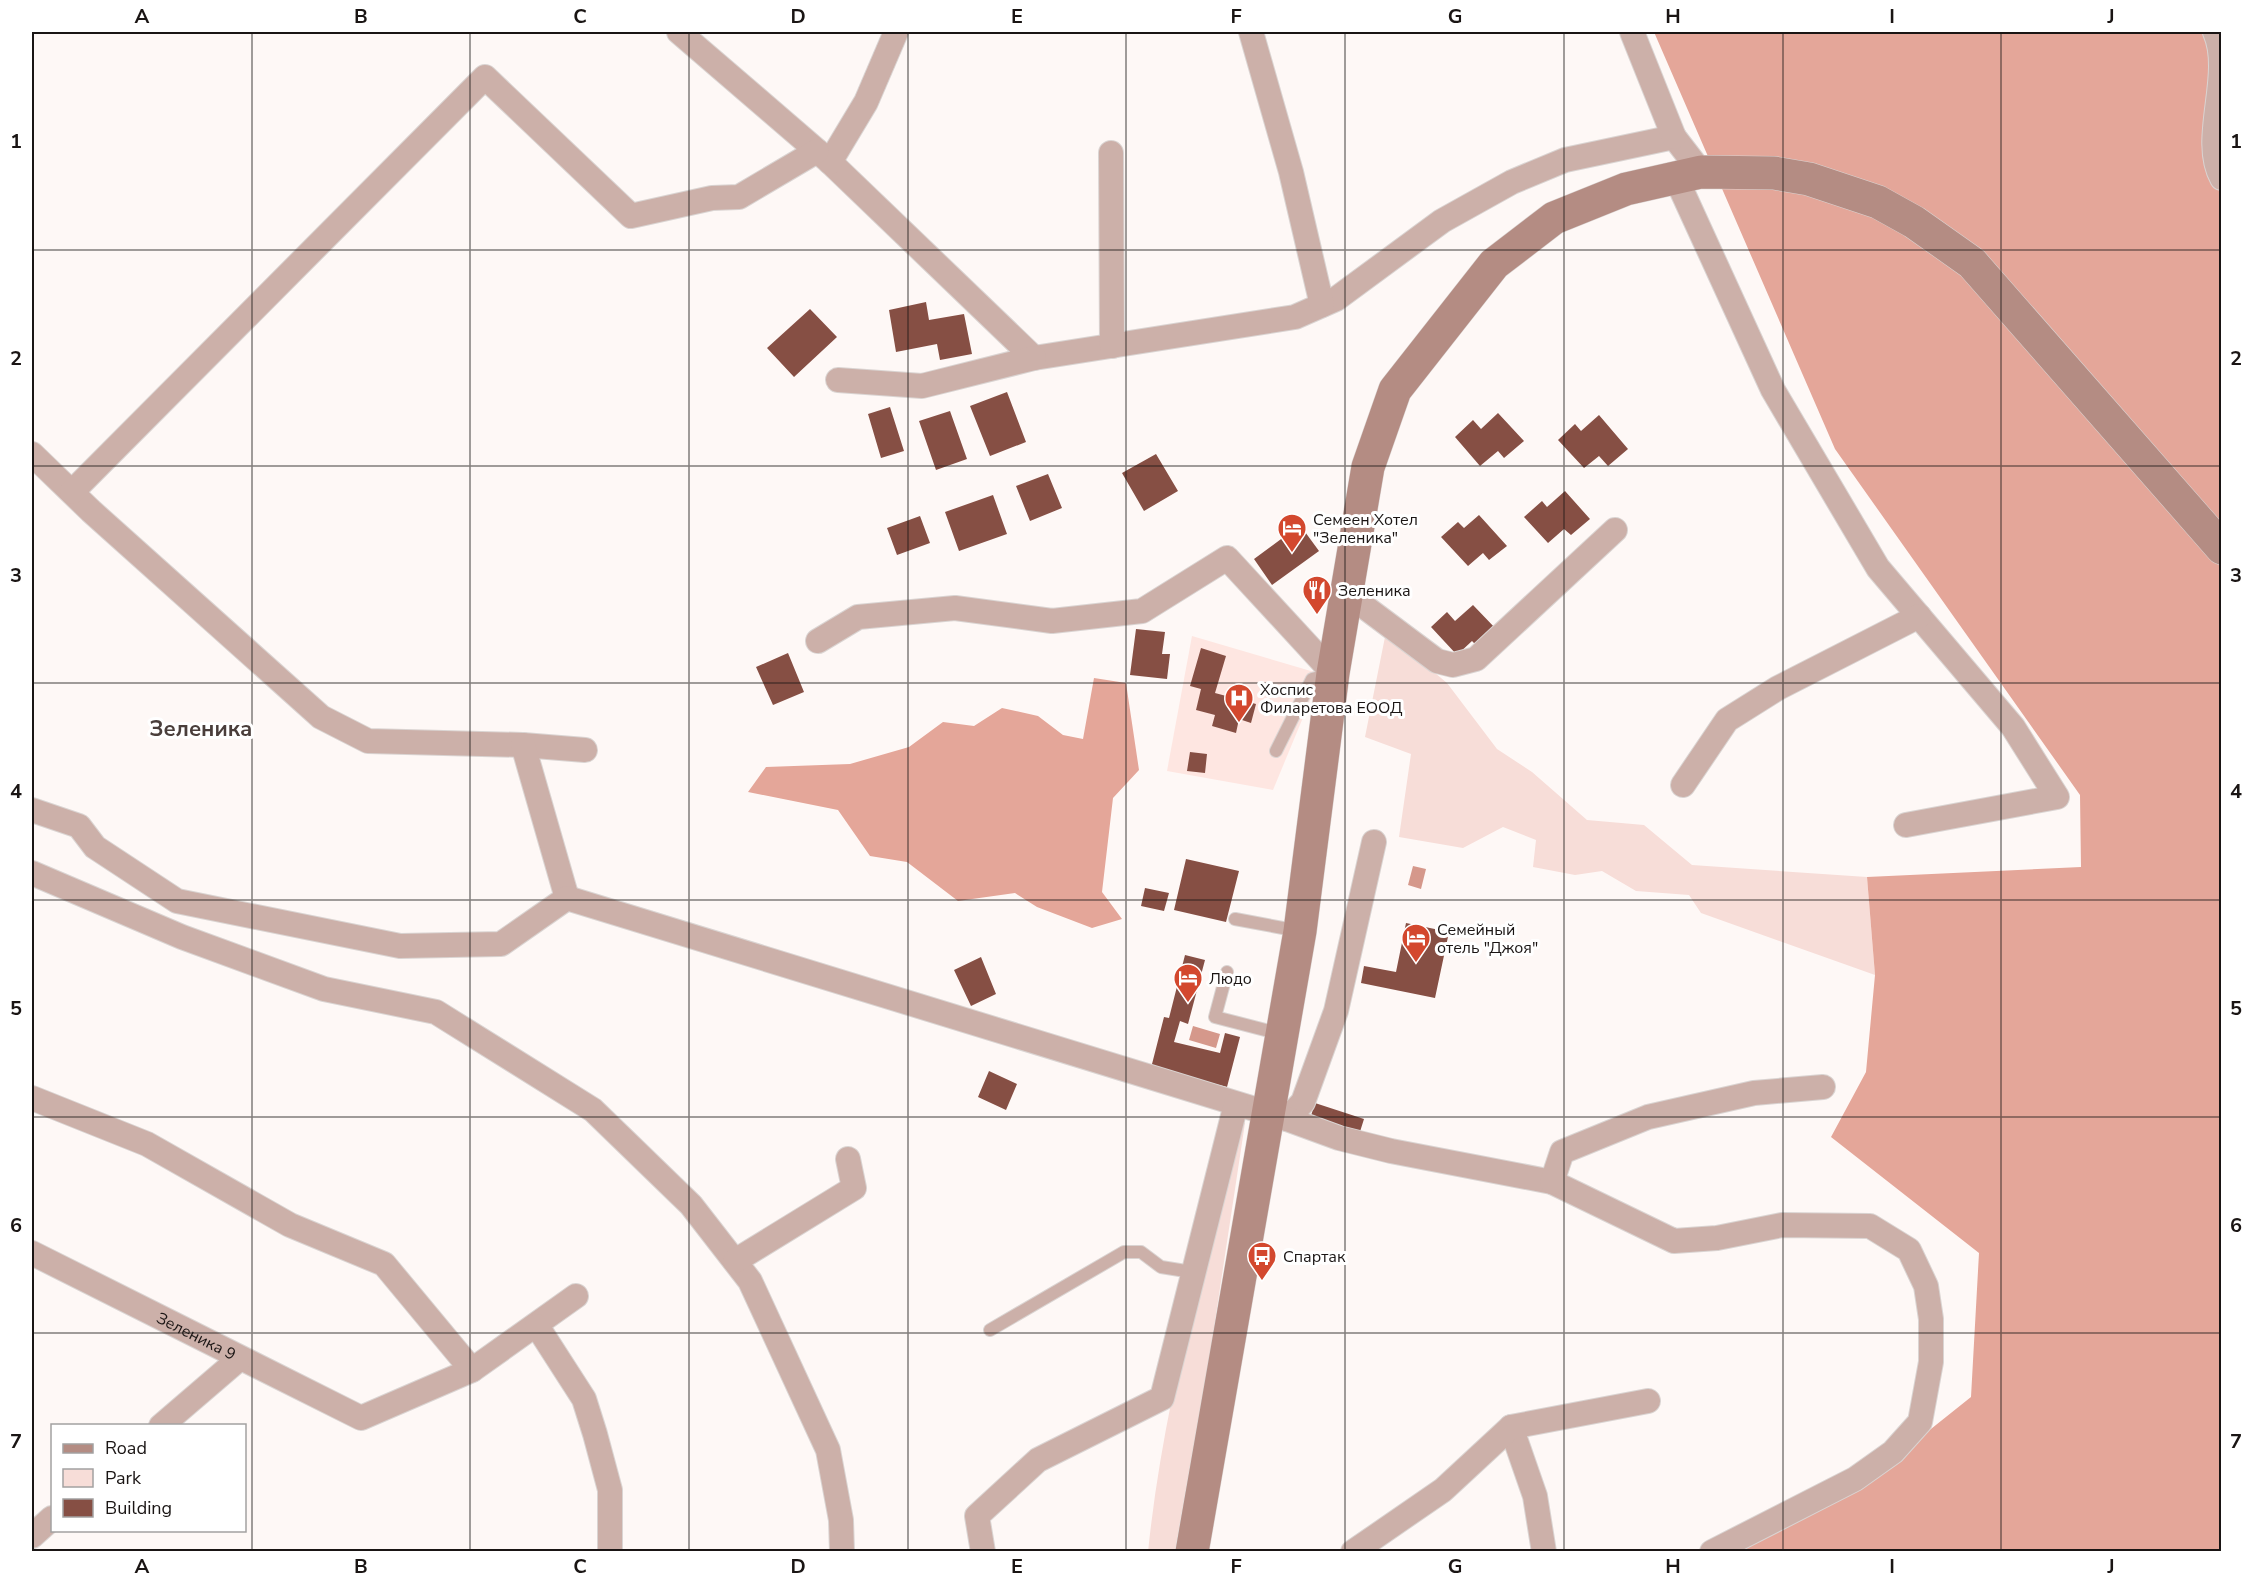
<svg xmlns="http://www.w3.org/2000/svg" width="2253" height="1583" font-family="'Nunito Sans',sans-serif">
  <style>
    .built { fill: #fee6e1 }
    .green { fill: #f7ddd8 }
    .forest { fill: #e4a699 }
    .water { fill: #d5988b }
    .building { fill: #864f44 }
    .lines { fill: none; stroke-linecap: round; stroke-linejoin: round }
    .lane-casing { stroke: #dad4d2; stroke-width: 14 }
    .street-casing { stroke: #dad4d2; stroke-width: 26 }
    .secondary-casing { stroke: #dad4d2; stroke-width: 34 }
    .lane { stroke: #ccb0a9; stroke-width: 12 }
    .street { stroke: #ccb0a9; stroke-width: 24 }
    .secondary { stroke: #b48c83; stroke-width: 33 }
    .grid { fill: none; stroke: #1a1514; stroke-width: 1.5; stroke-opacity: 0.55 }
    .labels { text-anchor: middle; stroke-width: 6; stroke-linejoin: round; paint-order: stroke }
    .poi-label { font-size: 16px; fill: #1a1514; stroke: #fff; text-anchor: start }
    .street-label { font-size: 16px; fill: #1a1514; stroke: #fff }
    .district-label { font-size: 22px; font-weight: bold; fill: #4a3e3b; stroke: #fff }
    .neatline { fill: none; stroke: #1a1514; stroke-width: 2 }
    .grid-label { font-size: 20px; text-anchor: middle; font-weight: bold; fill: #1a1514 }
  </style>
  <rect width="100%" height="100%" fill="#fef8f6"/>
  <!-- built -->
  <path class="built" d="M 1192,636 L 1321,674 L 1273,790 L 1167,771 Z"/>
  <!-- green -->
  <path class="green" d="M 1386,632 L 1447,683 L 1497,749 L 1532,772 L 1587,820 L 1644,825 L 1692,865 L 1867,877 L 1875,975 L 1701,913 L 1689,895 L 1636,891 L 1602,871 L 1575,875 L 1533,867 L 1536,840 L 1503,827 L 1463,848 L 1399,837 L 1411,754 L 1365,737 Z
    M 1238,1119 L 1245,1123 L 1212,1341 L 1175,1551 L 1148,1552 C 1163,1405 1204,1262 1238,1119 Z"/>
  <!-- forest -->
  <path class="forest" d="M 1654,32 L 2221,32 L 2221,1551 L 1723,1551 L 1862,1484 L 1971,1397 L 1979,1253 L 1831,1137 L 1866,1072 L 1875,975 L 1867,877 L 2081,867 L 2080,795 L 1835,449 Z
    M 1094,678 L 1126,683 L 1139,770 L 1113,798 L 1102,892 L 1122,919 L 1092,928 L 1037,907 L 1015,893 L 958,901 L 907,862 L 870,856 L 838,810 L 748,792 L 766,767 L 850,764 L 909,747 L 943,722 L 974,726 L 1002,708 L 1038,716 L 1063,735 L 1083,739 Z"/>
  <!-- water -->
  <path class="water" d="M 1413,866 L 1426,869 L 1421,889 L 1408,885 Z
    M 1193,1026 L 1220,1034 L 1216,1048 L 1189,1040 Z"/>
  <!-- building -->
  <path class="building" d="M 926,302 L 929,320 L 964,314 L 972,354 L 940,360 L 937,344 L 896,352 L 889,310 Z
    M 810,309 L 837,337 L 794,377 L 767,348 Z
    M 1007,392 L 1026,442 L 990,456 L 970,406 Z
    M 890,407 L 904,451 L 881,458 L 868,414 Z
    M 950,411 L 967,459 L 936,470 L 919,421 Z
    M 1498,413 L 1524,441 L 1504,458 L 1498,451 L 1480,466 L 1455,437 L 1473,420 L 1481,429 Z
    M 1599,415 L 1628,449 L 1608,466 L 1599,456 L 1584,468 L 1558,440 L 1575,424 L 1581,431 Z
    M 1156,454 L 1178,491 L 1144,511 L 1122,473 Z
    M 1048,474 L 1062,508 L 1030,521 L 1016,486 Z
    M 1565,491 L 1590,519 L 1571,535 L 1564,529 L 1548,543 L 1524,517 L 1542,501 L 1547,507 Z
    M 993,495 L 1007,534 L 959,551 L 945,512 Z
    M 1479,515 L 1507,546 L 1489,560 L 1483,553 L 1468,566 L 1441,537 L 1458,522 L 1464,528 Z
    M 920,516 L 930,543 L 897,555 L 887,528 Z
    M 1300,525 L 1319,551 L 1272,585 L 1254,559 Z
    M 1473,605 L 1497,630 L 1478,647 L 1472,641 L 1457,655 L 1431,627 L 1447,612 L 1455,621 Z
    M 1136,629 L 1165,632 L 1162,654 L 1170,654 L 1167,679 L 1130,675 Z
    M 1201,648 L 1226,656 L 1215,693 L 1256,704 L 1251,723 L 1239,719 L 1236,733 L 1212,726 L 1215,715 L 1196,710 L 1201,689 L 1190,686 Z
    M 788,653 L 804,692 L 773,705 L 756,667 Z
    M 1190,752 L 1207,754 L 1205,773 L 1187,771 Z
    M 1186,859 L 1239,871 L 1226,922 L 1174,910 Z
    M 1145,888 L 1169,893 L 1164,911 L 1141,906 Z
    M 1406,923 L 1449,932 L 1435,998 L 1361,983 L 1364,966 L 1396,972 Z
    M 1185,955 L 1205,960 L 1188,1024 L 1180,1021 L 1174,1042 L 1220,1053 L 1225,1033 L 1240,1037 L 1227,1087 L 1151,1068 L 1164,1017 L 1169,1018 Z
    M 981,957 L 996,994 L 971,1006 L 954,970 Z
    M 989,1071 L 1017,1084 L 1006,1110 L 978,1097 Z
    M 1315,1103 L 1364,1119 L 1358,1138 L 1309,1122 Z"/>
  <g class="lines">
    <!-- lane casing -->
    <g class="lane-casing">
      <path id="lane" d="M 1276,751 L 1312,679 L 1331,674
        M 1235,919 L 1299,931
        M 1227,972 L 1215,1017 L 1281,1034
        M 990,1330 L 1124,1252 L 1141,1252 L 1161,1267 L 1192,1272"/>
    </g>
    <!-- street casing -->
    <g class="street-casing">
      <g id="street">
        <path d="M 679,32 L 830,162 L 1034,358 L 1295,317 L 1336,299 L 1442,221 L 1512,182 L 1565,160 L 1674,137 L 1701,172"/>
        <path d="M 1251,32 L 1291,172 L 1322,305"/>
        <path d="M 1632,32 L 1674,137"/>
        <path d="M 2215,32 C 2234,75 2200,139 2222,178"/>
        <path d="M 1111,153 L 1112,346"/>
        <path d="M 830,162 L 866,102 L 896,32"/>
        <path d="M 1676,178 L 1773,390 L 1878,568 L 2013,727 L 2057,797 L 1906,825"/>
        <path d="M 838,380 L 922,386 L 1034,358"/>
        <path d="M 32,454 L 91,511 L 321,717 L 368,741 L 523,745 L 585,750"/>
        <path d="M 72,492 L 485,77 L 631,216 L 712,198 L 739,197 L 817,151"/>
        <path d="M 1346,593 L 1437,661 L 1453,665 L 1476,659 L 1615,530"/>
        <path d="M 818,641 L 858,617 L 955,608 L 1052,621 L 1142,611 L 1227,558 L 1333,673"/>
        <path d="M 523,745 L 567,898"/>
        <path d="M 1683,785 L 1727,720 L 1778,688 L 1919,616"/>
        <path d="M 32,810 L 79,826 L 95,847 L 177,901 L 400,946 L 501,944 L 567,898 L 1287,1119 L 1303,1102 L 1336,1011 L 1374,842"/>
        <path d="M 32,873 L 182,937 L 324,989 L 436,1012 L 593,1110 L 691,1205 L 750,1281 L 828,1450 L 841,1520 L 842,1552"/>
        <path d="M 32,1098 L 147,1144 L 290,1225 L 384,1264 L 472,1370"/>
        <path d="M 1287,1119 L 1339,1138 L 1391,1151 L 1552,1182 L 1674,1241 L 1717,1238 L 1782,1225 L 1870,1226 L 1909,1250 L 1926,1286 L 1931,1319 L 1931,1362 L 1920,1422 L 1893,1452 L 1855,1479 L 1712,1552"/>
        <path d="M 1552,1182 L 1562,1152 L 1648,1117 L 1754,1093 L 1823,1087"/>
        <path id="s1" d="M 32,1253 L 361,1418 L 472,1370 L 576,1296"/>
        <path d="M 735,1261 L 854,1188 L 848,1159"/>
        <path d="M 537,1326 L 584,1399 L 595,1434 L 610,1490 L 610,1552"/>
        <path d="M 161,1426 L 239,1359"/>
        <path d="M 1511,1427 L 1535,1496 L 1544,1552"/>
        <path d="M 32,1536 L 52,1518"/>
        <path d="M 983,1552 L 977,1516 L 1038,1460 L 1162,1398 L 1236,1104"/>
        <path d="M 1353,1552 L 1443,1490 L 1511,1427 L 1648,1401"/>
      </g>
    </g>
    <!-- secondary casing -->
    <g class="secondary-casing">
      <path id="secondary" d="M 1192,1552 L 1300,931 L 1333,673 L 1368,467 L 1395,390 L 1494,264 L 1554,218 L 1626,189 L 1701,172 L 1774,173 L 1809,179 L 1878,202 L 1914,222 L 1972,263 L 2222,548"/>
    </g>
    <!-- lane -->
    <use href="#lane" class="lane"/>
    <!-- street -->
    <use href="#street" class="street"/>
    <!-- secondary -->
    <use href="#secondary" class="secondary"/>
  </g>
  <!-- grid -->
  <path class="grid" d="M 252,32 L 252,1552M 470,32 L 470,1552M 689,32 L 689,1552M 908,32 L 908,1552M 1126,32 L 1126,1552M 1345,32 L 1345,1552M 1564,32 L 1564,1552M 1783,32 L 1783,1552M 2001,32 L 2001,1552M 32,250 L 2222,250M 32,466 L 2222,466M 32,683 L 2222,683M 32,900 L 2222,900M 32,1117 L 2222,1117M 32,1333 L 2222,1333"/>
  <!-- icons -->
  <defs>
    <g id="hotel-pin" transform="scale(1.5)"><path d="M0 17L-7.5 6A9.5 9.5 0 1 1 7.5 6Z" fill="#d3482e" stroke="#fff"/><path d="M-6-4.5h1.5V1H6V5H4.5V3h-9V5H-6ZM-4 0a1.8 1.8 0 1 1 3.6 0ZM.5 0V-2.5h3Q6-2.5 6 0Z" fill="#fff"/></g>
    <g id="restaurant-pin" transform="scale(1.5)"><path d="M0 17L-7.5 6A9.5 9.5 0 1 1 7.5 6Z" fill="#d3482e" stroke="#fff"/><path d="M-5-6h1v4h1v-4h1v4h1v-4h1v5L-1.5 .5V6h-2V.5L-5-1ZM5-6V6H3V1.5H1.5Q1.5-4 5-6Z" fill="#fff"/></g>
    <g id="hospital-pin" transform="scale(1.5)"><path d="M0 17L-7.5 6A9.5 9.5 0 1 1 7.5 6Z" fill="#d3482e" stroke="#fff"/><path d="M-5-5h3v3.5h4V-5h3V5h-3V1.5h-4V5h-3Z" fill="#fff"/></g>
    <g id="bus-pin" transform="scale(1.5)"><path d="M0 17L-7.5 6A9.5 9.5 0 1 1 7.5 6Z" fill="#d3482e" stroke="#fff"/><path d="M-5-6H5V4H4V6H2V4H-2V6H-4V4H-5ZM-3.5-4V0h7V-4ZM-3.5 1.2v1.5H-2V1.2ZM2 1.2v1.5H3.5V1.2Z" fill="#fff"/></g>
  </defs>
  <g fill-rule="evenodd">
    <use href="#hotel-pin" x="1292" y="528"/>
    <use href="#restaurant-pin" x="1317" y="590"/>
    <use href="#hospital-pin" x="1239" y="698"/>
    <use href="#hotel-pin" x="1416" y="938"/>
    <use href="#hotel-pin" x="1188" y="978"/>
    <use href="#bus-pin" x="1262" y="1256"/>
  </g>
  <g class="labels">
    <!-- poi labels -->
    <g class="poi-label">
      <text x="1313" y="525">Семеен Хотел<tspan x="1313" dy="18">"Зеленика"</tspan></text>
      <text x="1338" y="596">Зеленика</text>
      <text x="1260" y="695">Хоспис<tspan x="1260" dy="18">Филаретова ЕООД</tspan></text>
      <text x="1437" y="935">Семейный<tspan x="1437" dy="18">отель "Джоя"</tspan></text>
      <text x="1209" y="984">Людо</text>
      <text x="1283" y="1262">Спартак</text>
    </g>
    <!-- street labels -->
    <g class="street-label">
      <text dy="6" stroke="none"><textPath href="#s1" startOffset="184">Зеленика 9</textPath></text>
    </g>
    <!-- district labels -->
    <g class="district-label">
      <text x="201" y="736">Зеленика</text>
    </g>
  </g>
  <!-- border -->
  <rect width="2253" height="1583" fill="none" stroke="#ffffff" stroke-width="66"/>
  <!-- legend -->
  <rect x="51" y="1424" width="195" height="108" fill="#ffffff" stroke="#a3a1a1" stroke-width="1.5"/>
  <rect x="63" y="1444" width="30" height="9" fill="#b48c83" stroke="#a3a1a1" stroke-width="1.5"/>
  <text x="105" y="1454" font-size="18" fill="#1a1514">Road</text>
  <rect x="63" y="1469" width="30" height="18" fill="#f7ddd8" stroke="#a3a1a1" stroke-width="1.5"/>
  <text x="105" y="1484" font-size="18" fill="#1a1514">Park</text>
  <rect x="63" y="1499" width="30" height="18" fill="#864f44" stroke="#a3a1a1" stroke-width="1.5"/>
  <text x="105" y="1514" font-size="18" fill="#1a1514">Building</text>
  <rect x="33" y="33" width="2187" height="1517" class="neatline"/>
  <g class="grid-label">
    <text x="142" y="23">A</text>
    <text x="361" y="23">B</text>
    <text x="580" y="23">C</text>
    <text x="798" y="23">D</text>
    <text x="1017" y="23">E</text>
    <text x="1236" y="23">F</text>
    <text x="1455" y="23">G</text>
    <text x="1673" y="23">H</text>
    <text x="1892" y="23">I</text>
    <text x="2111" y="23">J</text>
    <text x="16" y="148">1</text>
    <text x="2236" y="148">1</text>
    <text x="16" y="365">2</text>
    <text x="2236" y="365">2</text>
    <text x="16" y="582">3</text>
    <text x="2236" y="582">3</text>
    <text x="16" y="798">4</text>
    <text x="2236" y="798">4</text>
    <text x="16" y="1015">5</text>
    <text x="2236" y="1015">5</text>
    <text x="16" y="1232">6</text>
    <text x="2236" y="1232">6</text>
    <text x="16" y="1448">7</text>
    <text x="2236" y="1448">7</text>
    <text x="142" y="1573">A</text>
    <text x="361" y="1573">B</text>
    <text x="580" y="1573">C</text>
    <text x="798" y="1573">D</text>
    <text x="1017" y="1573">E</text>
    <text x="1236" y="1573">F</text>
    <text x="1455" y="1573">G</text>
    <text x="1673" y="1573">H</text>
    <text x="1892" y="1573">I</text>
    <text x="2111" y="1573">J</text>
  </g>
</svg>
